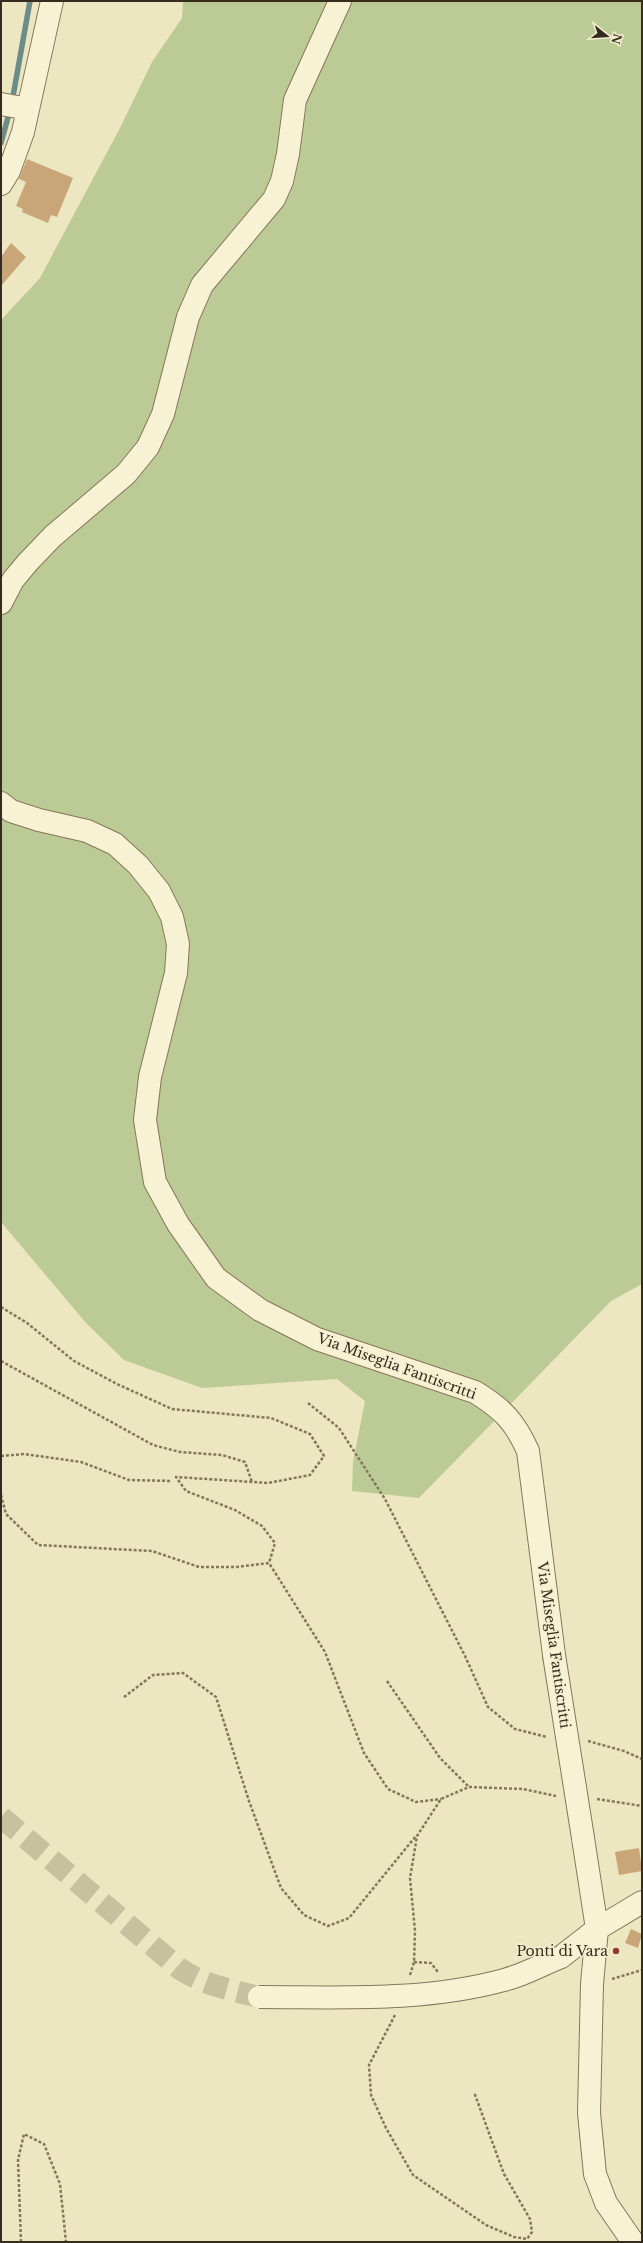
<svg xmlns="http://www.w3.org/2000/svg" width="643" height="2243" font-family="'Libre Baskerville',serif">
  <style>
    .green { fill: #bcca96 }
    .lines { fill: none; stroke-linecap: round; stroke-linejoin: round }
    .stream { stroke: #6b8c89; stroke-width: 5.5 }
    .building { fill: #c9a678 }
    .minor-tunnel { stroke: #c7c1a0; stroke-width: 22; stroke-dasharray: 22 11; stroke-linecap: butt }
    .minor-casing { stroke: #857759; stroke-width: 24 }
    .path { stroke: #857759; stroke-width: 2.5; stroke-dasharray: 3 2; stroke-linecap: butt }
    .minor { stroke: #f7f2d4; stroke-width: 22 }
    .minor-bridge-casing { stroke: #857759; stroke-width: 24; stroke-linecap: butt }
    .minor-bridge { stroke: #f7f2d4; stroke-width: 22 }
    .poi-dot { fill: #923a2b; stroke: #f4efd0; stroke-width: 1.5 }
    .labels { text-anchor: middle; stroke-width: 3; stroke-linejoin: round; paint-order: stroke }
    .street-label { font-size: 14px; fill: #352c1d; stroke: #f4efd0 }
    .poi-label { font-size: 14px; fill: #352c1d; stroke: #f4efd0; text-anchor: end }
  </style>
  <rect width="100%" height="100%" fill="#ece6c1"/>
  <!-- green -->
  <path class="green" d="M 183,1 L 642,1 L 642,1284 L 611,1301 L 419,1498 L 352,1491 L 353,1462 L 365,1401 L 337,1379 L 202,1388 L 124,1360 L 86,1323 L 1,1222 L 1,320 L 40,278 L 120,128 L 152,62 L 182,18 Z"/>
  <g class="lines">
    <!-- stream -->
    <path class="stream" d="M 12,102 L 30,1
      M 1,143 L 10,110"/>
  </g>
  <!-- building -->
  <path class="building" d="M 27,159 L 73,178 L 57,217 L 51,215 L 48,223 L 22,212 L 23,209 L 16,206 L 26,182 L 19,179 Z
    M 11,243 L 26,257 L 1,286 L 1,257 Z
    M 639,1848 L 642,1871 L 619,1875 L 615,1852 Z
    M 631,1929 L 642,1934 L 638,1948 L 625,1943 Z"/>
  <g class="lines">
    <!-- minor-tunnel -->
    <path class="minor-tunnel" d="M 1,1817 L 180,1969 C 204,1985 231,1990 259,1997"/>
    <!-- minor casing -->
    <g class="minor-casing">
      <path id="minor" d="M 1,104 L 28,109
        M 1,184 L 9,171 L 23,132 L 52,1
        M 1,603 L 13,580 L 28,562 L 53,536 L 126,474 L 148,447 L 163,414 L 188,317 L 202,285 L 274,199 L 282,181 L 288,154 L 295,100 L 340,1
        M 1,803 L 11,811 L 39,820 L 87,831 L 115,844 L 138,865 L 159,891 L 172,917 L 178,944 L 176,973 L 150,1077 L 145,1120 L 155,1182 L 178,1224 L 216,1278 L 260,1310 L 317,1339 L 475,1392 C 503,1409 515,1422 528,1451 L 554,1655
        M 583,1838 L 597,1929 L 592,1984 L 589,2113 L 595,2174 L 606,2203 L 633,2242
        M 561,1957 L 597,1929 L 642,1902"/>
    </g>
    <!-- path -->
    <path class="path" d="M 1,1307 L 27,1323 L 74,1361 L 117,1384 L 172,1409 L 271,1418 L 310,1434 L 324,1456 L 310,1475 L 268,1483 L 176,1477 L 186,1491 L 235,1510 L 262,1526 L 275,1543 L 269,1563
      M 1,1361 L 153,1445 L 180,1452 L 222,1455 L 245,1462 L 252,1482
      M 308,1403 L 339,1428 L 385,1499 L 465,1656 L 488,1707 L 515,1729 L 547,1737
      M 1,1456 L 24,1454 L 81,1462 L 129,1480 L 171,1481
      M 1,1495 L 6,1514 L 38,1545 L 152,1551 L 199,1567 L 236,1567 L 269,1563 L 325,1652 L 364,1753 L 388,1789 L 416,1802 L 441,1799
      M 387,1681 L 440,1758 L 469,1787
      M 124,1697 L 153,1675 L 183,1673 L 216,1697 L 249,1801 L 281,1888 L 304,1915 L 328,1926 L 349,1918 L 416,1836
      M 588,1741 L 624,1751 L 642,1759
      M 597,1799 L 642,1806
      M 414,1962 L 431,1963 L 438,1972
      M 410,1975 L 414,1962 L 415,1931 L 410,1878 L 417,1836 L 441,1799 L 469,1787 L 523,1789 L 556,1796
      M 612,1979 L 642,1970
      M 395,2015 L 369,2065 L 371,2095 L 386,2128 L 413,2175 L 486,2225 L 514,2237 L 527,2239 L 532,2232 L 530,2219 L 504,2174 L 474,2092
      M 21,2242 L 18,2160 L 24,2134 L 44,2144 L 60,2184 L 66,2242"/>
    <!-- minor -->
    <use href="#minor" class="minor"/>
    <!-- minor-bridge casing -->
    <g class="minor-bridge-casing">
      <path id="minor-bridge" d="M 554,1655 L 583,1838
        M 259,1997 C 342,1997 423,2002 504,1980 C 524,1975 543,1964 561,1957"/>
    </g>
    <!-- minor-bridge -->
    <use href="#minor-bridge" class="minor-bridge"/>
  </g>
  <!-- markers -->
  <circle class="poi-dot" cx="616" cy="1951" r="4"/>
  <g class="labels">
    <!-- street labels -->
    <g class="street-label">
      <text transform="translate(397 1366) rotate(20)" y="5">Via Miseglia Fantiscritti</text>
      <text transform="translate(554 1645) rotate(82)" y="5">Via Miseglia Fantiscritti</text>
    </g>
    <!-- poi labels -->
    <g class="poi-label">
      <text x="608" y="1956">Ponti di Vara</text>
    </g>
  </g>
  <!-- border -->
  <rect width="643" height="2243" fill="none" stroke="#352c1d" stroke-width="4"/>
  <!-- north arrow -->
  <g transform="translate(607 36) rotate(107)" stroke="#f4efd0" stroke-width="3" paint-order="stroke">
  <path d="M0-3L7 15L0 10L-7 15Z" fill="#352c1d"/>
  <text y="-6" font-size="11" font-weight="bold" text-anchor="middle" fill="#352c1d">N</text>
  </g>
</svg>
